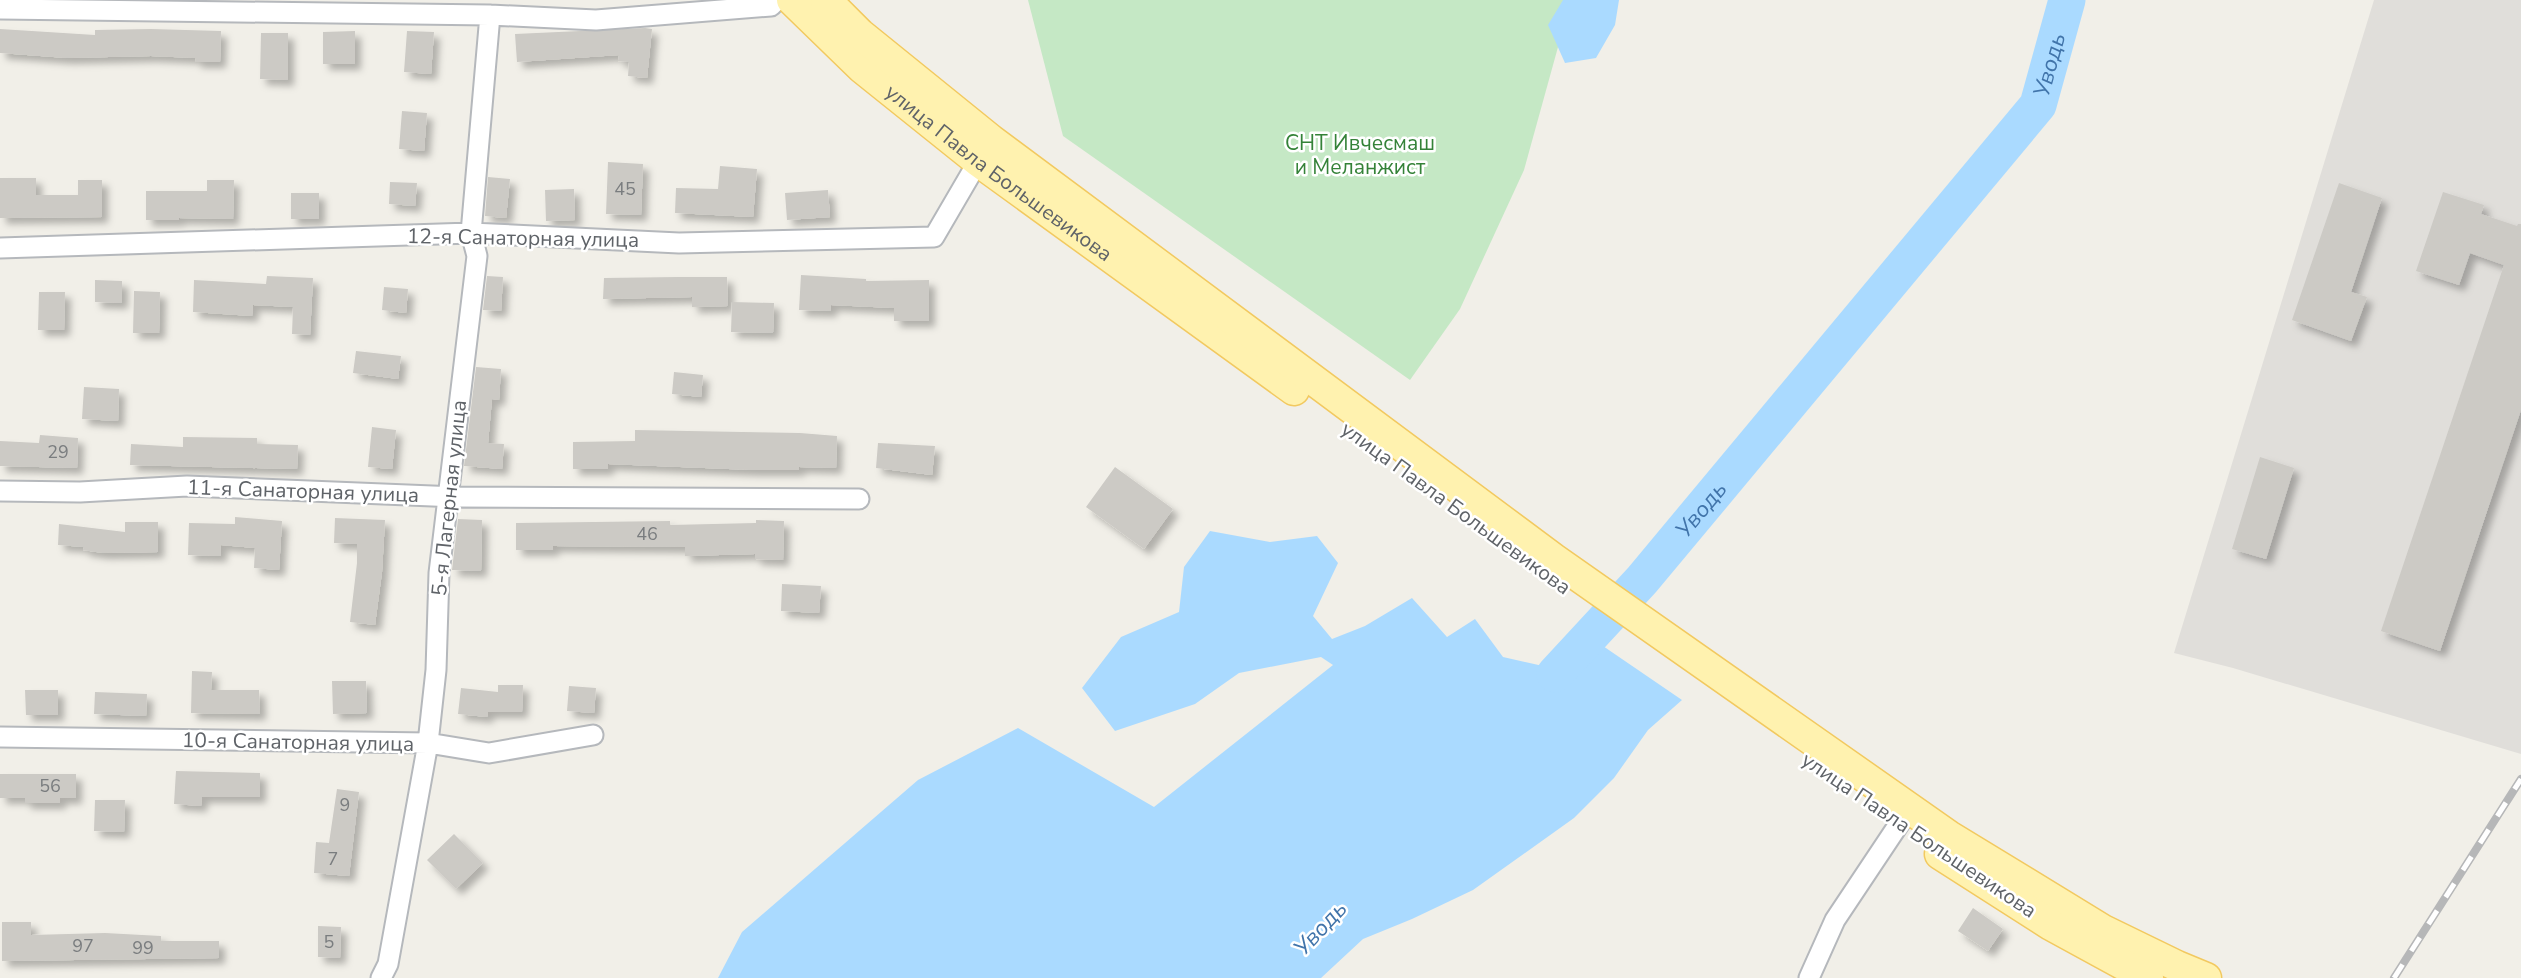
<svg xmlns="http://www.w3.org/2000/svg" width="2521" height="978" font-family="'Nunito Sans',sans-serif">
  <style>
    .industrial { fill: #e0deda }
    .green { fill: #c5e8c5 }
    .water { fill: #aadaff }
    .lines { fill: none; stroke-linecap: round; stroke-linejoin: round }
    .river { stroke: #aadaff; stroke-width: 37 }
    .building { fill: #cccac5; filter: url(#shadow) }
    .minor-casing { stroke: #b5b8bc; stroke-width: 23 }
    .primary-casing { stroke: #f2c960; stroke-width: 33 }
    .minor { stroke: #fff; stroke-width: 19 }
    .primary { stroke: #fff2af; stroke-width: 30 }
    .rail-casing { stroke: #b6b7b8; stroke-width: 8 }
    .rail { stroke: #fff; stroke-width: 5; stroke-dasharray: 16; stroke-linecap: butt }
    .labels { text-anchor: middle; stroke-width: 5; stroke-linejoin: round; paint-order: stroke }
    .number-label { font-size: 18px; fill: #7a7d7f }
    .park-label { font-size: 21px; fill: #348238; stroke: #fff }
    .street-label { font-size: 21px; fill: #5f6368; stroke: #fff }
    .water-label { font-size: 23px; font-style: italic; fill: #4174aa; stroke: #fff }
  </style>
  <defs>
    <filter id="shadow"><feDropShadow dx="6" dy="6" stdDeviation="3.5" flood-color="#0004"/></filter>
  </defs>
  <rect width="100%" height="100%" fill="#f1efe8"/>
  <!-- industrial -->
  <path class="industrial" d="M 2374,0 L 2521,0 L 2521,754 L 2233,668 L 2174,653 Z"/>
  <!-- green -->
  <path class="green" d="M 1028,0 L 1571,0 L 1524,170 L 1460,309 L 1410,380 L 1063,136 Z"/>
  <!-- water -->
  <path class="water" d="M 1563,0 L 1619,0 L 1615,25 L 1596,58 L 1565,63 L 1548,25 Z
    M 1210,531 L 1270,542 L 1317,536 L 1338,563 L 1313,616 L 1332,639 L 1365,626 L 1412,598 L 1447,637 L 1475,619 L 1503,657 L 1543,666 L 1581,631 L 1682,700 L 1648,730 L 1614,778 L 1574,818 L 1473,890 L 1412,919 L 1363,939 L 1321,978 L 718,978 L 742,932 L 918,780 L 1018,728 L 1154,807 L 1333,665 L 1321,657 L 1239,673 L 1195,704 L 1115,731 L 1082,688 L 1121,637 L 1179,612 L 1184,567 Z"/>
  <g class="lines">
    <!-- river -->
    <path class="river" id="s1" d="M 1555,674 L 1642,580 L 2038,105 L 2067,0"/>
  </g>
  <!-- building -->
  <path class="building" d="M 645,28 L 652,29 L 647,78 L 628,76 L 629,62 L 618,61 L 619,55 L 517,62 L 515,34 Z
    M 0,29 L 95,35 L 95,30 L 151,29 L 221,31 L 220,62 L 195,62 L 196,58 L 151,56 L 67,58 L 0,53 Z
    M 355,31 L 355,64 L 323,64 L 323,32 Z
    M 407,31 L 434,32 L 431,74 L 404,72 Z
    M 261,33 L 288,33 L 288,80 L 260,79 Z
    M 402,111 L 427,113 L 424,151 L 399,149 Z
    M 608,162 L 643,164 L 641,215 L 606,214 Z
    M 720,166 L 757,169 L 753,217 L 675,213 L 676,188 L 718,189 Z
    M 488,177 L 510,179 L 506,218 L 485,216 Z
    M 0,178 L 36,178 L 36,195 L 78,195 L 78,180 L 102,180 L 102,217 L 0,218 Z
    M 207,180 L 234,180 L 233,219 L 179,218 L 179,220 L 146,220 L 146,191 L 207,191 Z
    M 390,182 L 417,183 L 415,206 L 389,204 Z
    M 2339,183 L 2382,198 L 2351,292 L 2367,297 L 2351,341 L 2292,320 Z
    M 574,189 L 575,220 L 546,221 L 545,190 Z
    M 828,190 L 830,217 L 787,220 L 785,193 Z
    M 2443,192 L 2484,205 L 2481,214 L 2517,226 L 2518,224 L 2521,224 L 2521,410 L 2440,651 L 2381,631 L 2504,265 L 2470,253 L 2459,285 L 2416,271 Z
    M 291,193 L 319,193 L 319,219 L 291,219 Z
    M 801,275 L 866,279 L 866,281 L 929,280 L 929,321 L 894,321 L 894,308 L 831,305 L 831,311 L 799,310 Z
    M 267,276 L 313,278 L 310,335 L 292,334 L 293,307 L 253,305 L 252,316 L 193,312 L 194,280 L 266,284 Z
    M 487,276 L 503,277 L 501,311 L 483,310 Z
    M 678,277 L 727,277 L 728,306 L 692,307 L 692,297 L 603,299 L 604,278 Z
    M 95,280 L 122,281 L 122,303 L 95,302 Z
    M 384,287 L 408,289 L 406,313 L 382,310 Z
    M 134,291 L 160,292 L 159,333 L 133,333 Z
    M 39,292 L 65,292 L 64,330 L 38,330 Z
    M 732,302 L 774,303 L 773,333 L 731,332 Z
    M 356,351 L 401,356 L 398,379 L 353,373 Z
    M 476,367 L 501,369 L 499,400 L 492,399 L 488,443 L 504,444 L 502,469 L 464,466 Z
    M 674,372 L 703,375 L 701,397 L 672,394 Z
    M 84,387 L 119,389 L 118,421 L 82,419 Z
    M 372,427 L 396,430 L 392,469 L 368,467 Z
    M 635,430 L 800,433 L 837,436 L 836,468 L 799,467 L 799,470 L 753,470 L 608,464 L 608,469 L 573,469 L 573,442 L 635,441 Z
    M 40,435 L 78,438 L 77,468 L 0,466 L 0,441 L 39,443 Z
    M 183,437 L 257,438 L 257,444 L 298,445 L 297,469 L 130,465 L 131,444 L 183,447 Z
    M 878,443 L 935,446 L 932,475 L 876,468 Z
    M 2260,457 L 2294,468 L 2266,559 L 2232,549 Z
    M 1115,467 L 1173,509 L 1144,549 L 1086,507 Z
    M 235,517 L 282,521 L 279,570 L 254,568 L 255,548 L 221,545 L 221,556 L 188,555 L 189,523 L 235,524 Z
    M 335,518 L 385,520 L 382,572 L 375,625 L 350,622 L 357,563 L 357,544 L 334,543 Z
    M 458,519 L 482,520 L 481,571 L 452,570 Z
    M 756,520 L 784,521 L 783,560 L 755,559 L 755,554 L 685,556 L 685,547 L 553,546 L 553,550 L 516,550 L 516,523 L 670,521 L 670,525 L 756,523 Z
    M 125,522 L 158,522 L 158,552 L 103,553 L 83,550 L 84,547 L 58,545 L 59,524 L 125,532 Z
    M 782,584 L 821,586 L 819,613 L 781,611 Z
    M 192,671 L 212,672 L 211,690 L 259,690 L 260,714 L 191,713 Z
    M 332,681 L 366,681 L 367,713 L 333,714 Z
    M 498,685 L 523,685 L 522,712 L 488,712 L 487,717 L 458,714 L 461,688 L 498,692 Z
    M 569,686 L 596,688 L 594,713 L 567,711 Z
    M 25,690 L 58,690 L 58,715 L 26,715 Z
    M 95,692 L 147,694 L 146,716 L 94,714 Z
    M 176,771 L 260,773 L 260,797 L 202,797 L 201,806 L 174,804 Z
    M 0,774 L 76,774 L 76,798 L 60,798 L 60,803 L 25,803 L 25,798 L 0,798 Z
    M 337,789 L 359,792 L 349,876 L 314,873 L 316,842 L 329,843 Z
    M 95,800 L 125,800 L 124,832 L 94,831 Z
    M 454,834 L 483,863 L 456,889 L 427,860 Z
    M 1973,908 L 2003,929 L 1988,951 L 1958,931 Z
    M 2,922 L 31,922 L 31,935 L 105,933 L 161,936 L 161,941 L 219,941 L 219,958 L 2,961 Z
    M 318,926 L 341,927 L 340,958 L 318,957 Z"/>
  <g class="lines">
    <!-- minor casing -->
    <g class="minor-casing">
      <path id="minor" d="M 0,9 L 490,15 L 596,20 L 771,6 L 777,0
        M 0,248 L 471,233 L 679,243 L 934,237 L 983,153
        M 0,491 L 80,492 L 187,486 L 457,497 L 859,499
        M 0,737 L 428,743 L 489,753 L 593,735
        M 381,978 L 388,964 L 428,743 L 436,670 L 439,573 L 477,256 L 471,233 L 490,15
        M 1809,978 L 1835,920 L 1909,809"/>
    </g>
    <!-- primary casing -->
    <g class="primary-casing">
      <g id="primary">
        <path id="s2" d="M 792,0 L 862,68 L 978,161 L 1294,390"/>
        <path d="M 826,0 L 860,34 L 991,140 L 1554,559 L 1949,836 L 2103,930 L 2177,966 L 2206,978"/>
        <path d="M 1940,854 L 2051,925 L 2148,978"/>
      </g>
    </g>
    <!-- minor -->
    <use href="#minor" class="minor"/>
    <!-- primary -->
    <use href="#primary" class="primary"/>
    <!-- rail casing -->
    <g class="rail-casing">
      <path id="rail" d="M 2394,978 L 2521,779"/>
    </g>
    <!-- rail -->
    <use href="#rail" class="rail"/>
  </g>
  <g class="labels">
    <!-- number labels -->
    <g class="number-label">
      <text x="625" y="195">45</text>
      <text x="58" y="458">29</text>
      <text x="647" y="540">46</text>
      <text x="50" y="792">56</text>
      <text x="345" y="811">9</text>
      <text x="333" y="865">7</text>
      <text x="329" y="948">5</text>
      <text x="83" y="952">97</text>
      <text x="143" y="954">99</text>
    </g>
    <!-- park labels -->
    <g class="park-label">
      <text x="1360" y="150">СНТ Ивчесмаш<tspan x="1360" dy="24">и Меланжист</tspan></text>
    </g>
    <!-- street labels -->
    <g class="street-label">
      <text dy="7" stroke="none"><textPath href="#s2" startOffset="270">улица Павла Большевикова</textPath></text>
      <text transform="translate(523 238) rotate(1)" y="7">12-я Санаторная улица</text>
      <text transform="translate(303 491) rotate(2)" y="7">11-я Санаторная улица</text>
      <text transform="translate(449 498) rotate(-84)" y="7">5-я Лагерная улица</text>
      <text transform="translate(1456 508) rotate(36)" y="7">улица Павла Большевикова</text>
      <text transform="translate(298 742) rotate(1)" y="7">10-я Санаторная улица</text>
      <text transform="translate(1919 835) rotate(34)" y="7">улица Павла Большевикова</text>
    </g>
    <!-- water labels -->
    <g class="water-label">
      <text dy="8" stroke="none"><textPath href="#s1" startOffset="788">Уводь</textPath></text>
      <text dy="8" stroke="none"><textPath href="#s1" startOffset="220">Уводь</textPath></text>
      <text transform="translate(1320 928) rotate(-47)" y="8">Уводь</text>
    </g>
  </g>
</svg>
